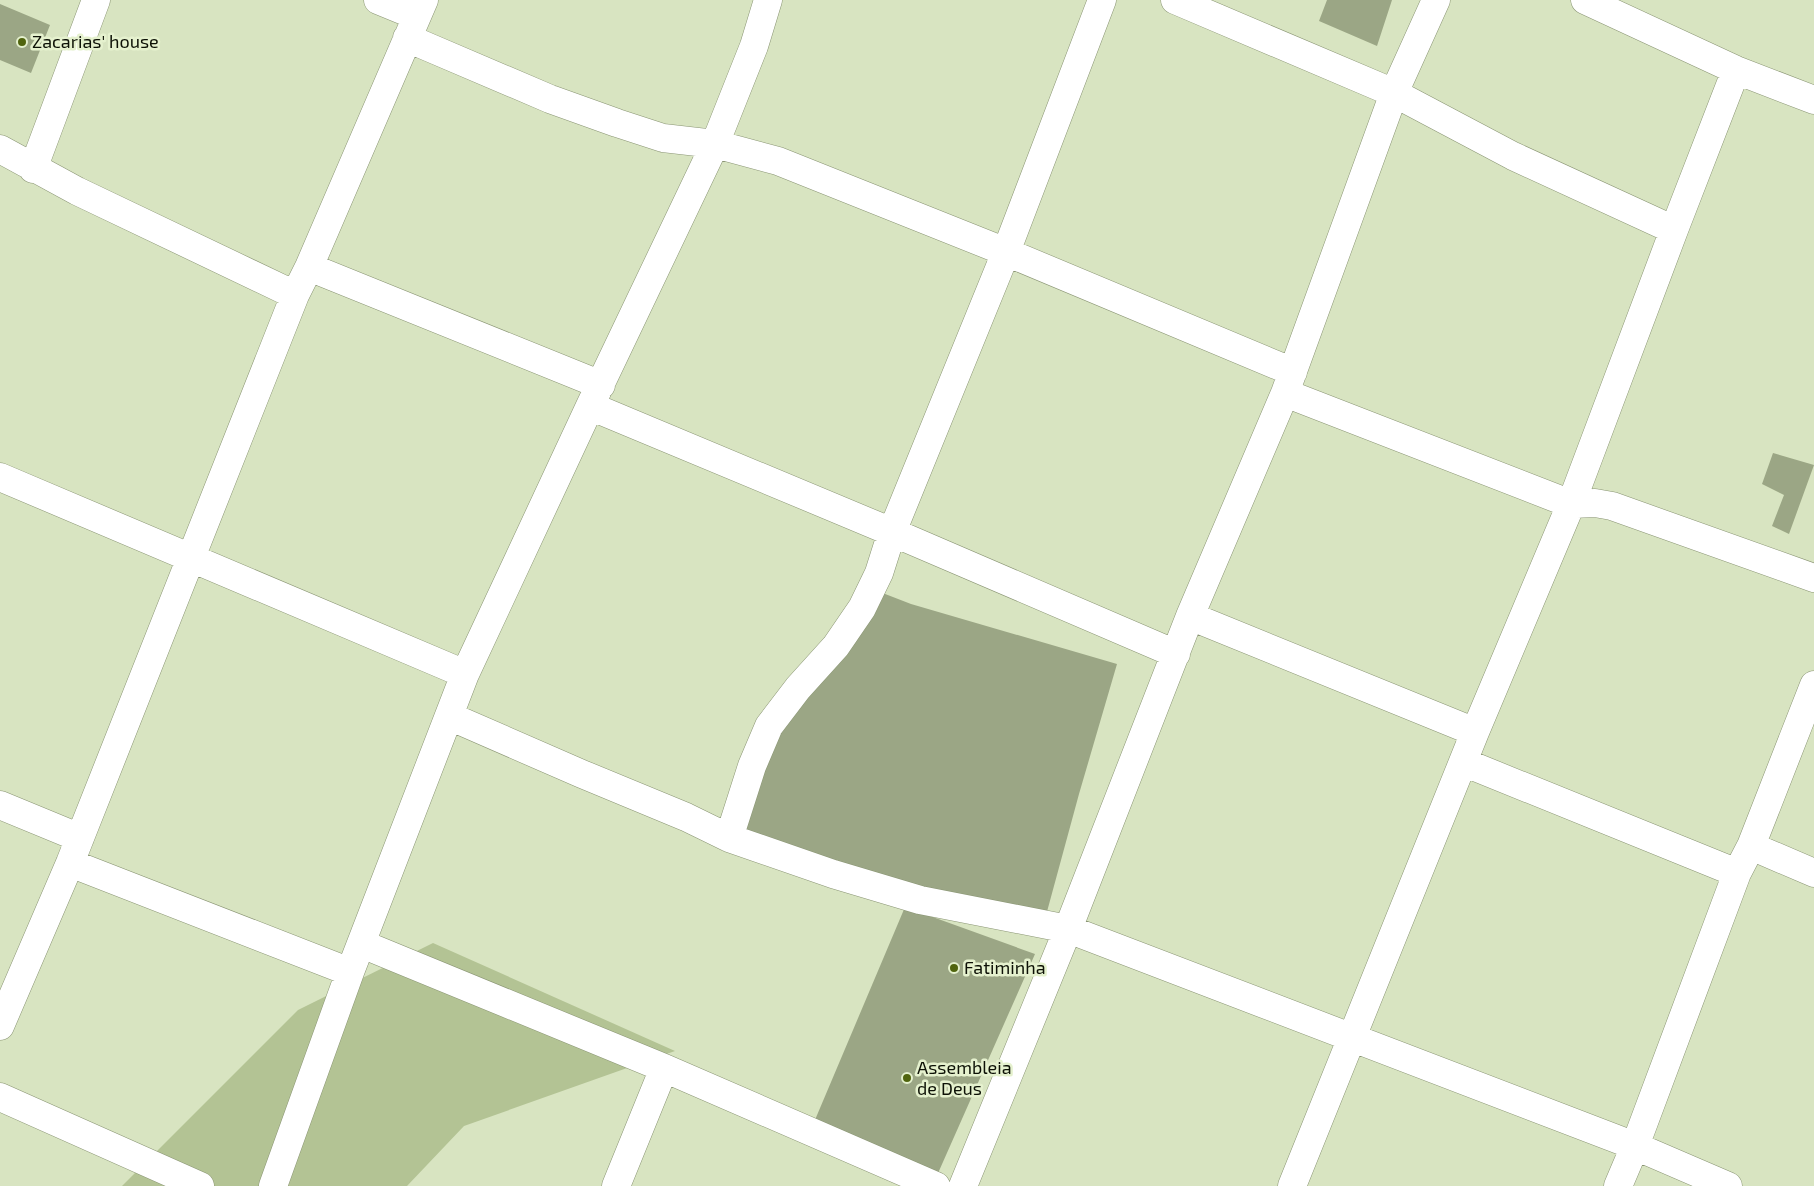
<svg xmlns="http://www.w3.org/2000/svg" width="1814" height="1186" font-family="'Exo 2',sans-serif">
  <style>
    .green { fill: #b3c394 }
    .building { fill: #9ba685 }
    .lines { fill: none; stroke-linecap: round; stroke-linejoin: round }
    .minor-casing { stroke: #8a9574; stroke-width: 29 }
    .minor { stroke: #fff; stroke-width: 28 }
    .poi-dot { fill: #50640e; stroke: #e5f1ce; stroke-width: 2 }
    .labels { text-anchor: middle; stroke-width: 5; stroke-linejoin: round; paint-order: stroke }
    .poi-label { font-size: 18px; fill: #0d1106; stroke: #e5f1ce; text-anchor: start }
  </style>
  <rect width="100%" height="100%" fill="#d8e4c1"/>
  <!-- green -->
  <path class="green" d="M 433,943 L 675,1051 L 464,1126 L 407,1186 L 122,1186 L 298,1010 Z"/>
  <!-- building -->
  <path class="building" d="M 1327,0 L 1392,0 L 1377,46 L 1319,21 Z
    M 0,4 L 50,25 L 31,73 L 0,60 Z
    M 1773,453 L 1814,465 L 1789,534 L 1772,526 L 1784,495 L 1762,484 Z
    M 880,592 L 911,604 L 1117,664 L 1079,794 L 1045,919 L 917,887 L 741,832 L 782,722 Z
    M 905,907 L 1035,954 L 935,1180 L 812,1127 Z"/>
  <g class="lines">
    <!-- minor casing -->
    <g class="minor-casing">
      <path id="minor" d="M 378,0 L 417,16
        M 1175,0 L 1394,93 L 1513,156 L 1674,230
        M 1585,0 L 1736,70 L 1814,100
        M 407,38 L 550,99 L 617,123 L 663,138 L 715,144 L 778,161 L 1006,252 L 1293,372
        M 0,149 L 77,191 L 295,295
        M 33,169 L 96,0
        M 309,267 L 601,385
        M 1285,393 L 1571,504 L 1595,503 L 1612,506 L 1814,578
        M 590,406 L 892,532 L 1176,654
        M 0,477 L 465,674
        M 1190,616 L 1475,732
        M 449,716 L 582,774 L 686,817 L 729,838 L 833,874 L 920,900 L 1068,929 L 1635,1146 L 1728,1186
        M 1463,762 L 1737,873
        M 0,805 L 80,838
        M 729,838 L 752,766 L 769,726 L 798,688 L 836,646 L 862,608 L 879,573 L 892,532 L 1006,252 L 1102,0
        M 1751,846 L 1814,873
        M 70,863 L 350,972
        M 362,944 L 664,1068 L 936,1186
        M 0,1026 L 70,863 L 295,295 L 309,267 L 424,0
        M 0,1097 L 200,1186
        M 273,1186 L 350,972 L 465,674 L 590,406 L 715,144 L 754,46 L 768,0
        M 616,1186 L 664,1068
        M 963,1186 L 1068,929 L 1190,616 L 1285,393 L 1394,93 L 1436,0
        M 1292,1186 L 1475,732 L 1571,504 L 1674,230 L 1736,70
        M 1618,1186 L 1635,1146 L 1737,873 L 1751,846 L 1814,685"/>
    </g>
    <!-- minor -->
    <use href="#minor" class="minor"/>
  </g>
  <!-- markers -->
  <g class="poi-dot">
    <circle cx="22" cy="42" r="5"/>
    <circle cx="954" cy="968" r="5"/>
    <circle cx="907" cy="1078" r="5"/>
  </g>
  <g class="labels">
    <!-- poi labels -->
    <g class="poi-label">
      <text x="32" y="48">Zacarias' house</text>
      <text x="964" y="974">Fatiminha</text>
      <text x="917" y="1074">Assembleia<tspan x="917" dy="21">de Deus</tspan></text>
    </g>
  </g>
</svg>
